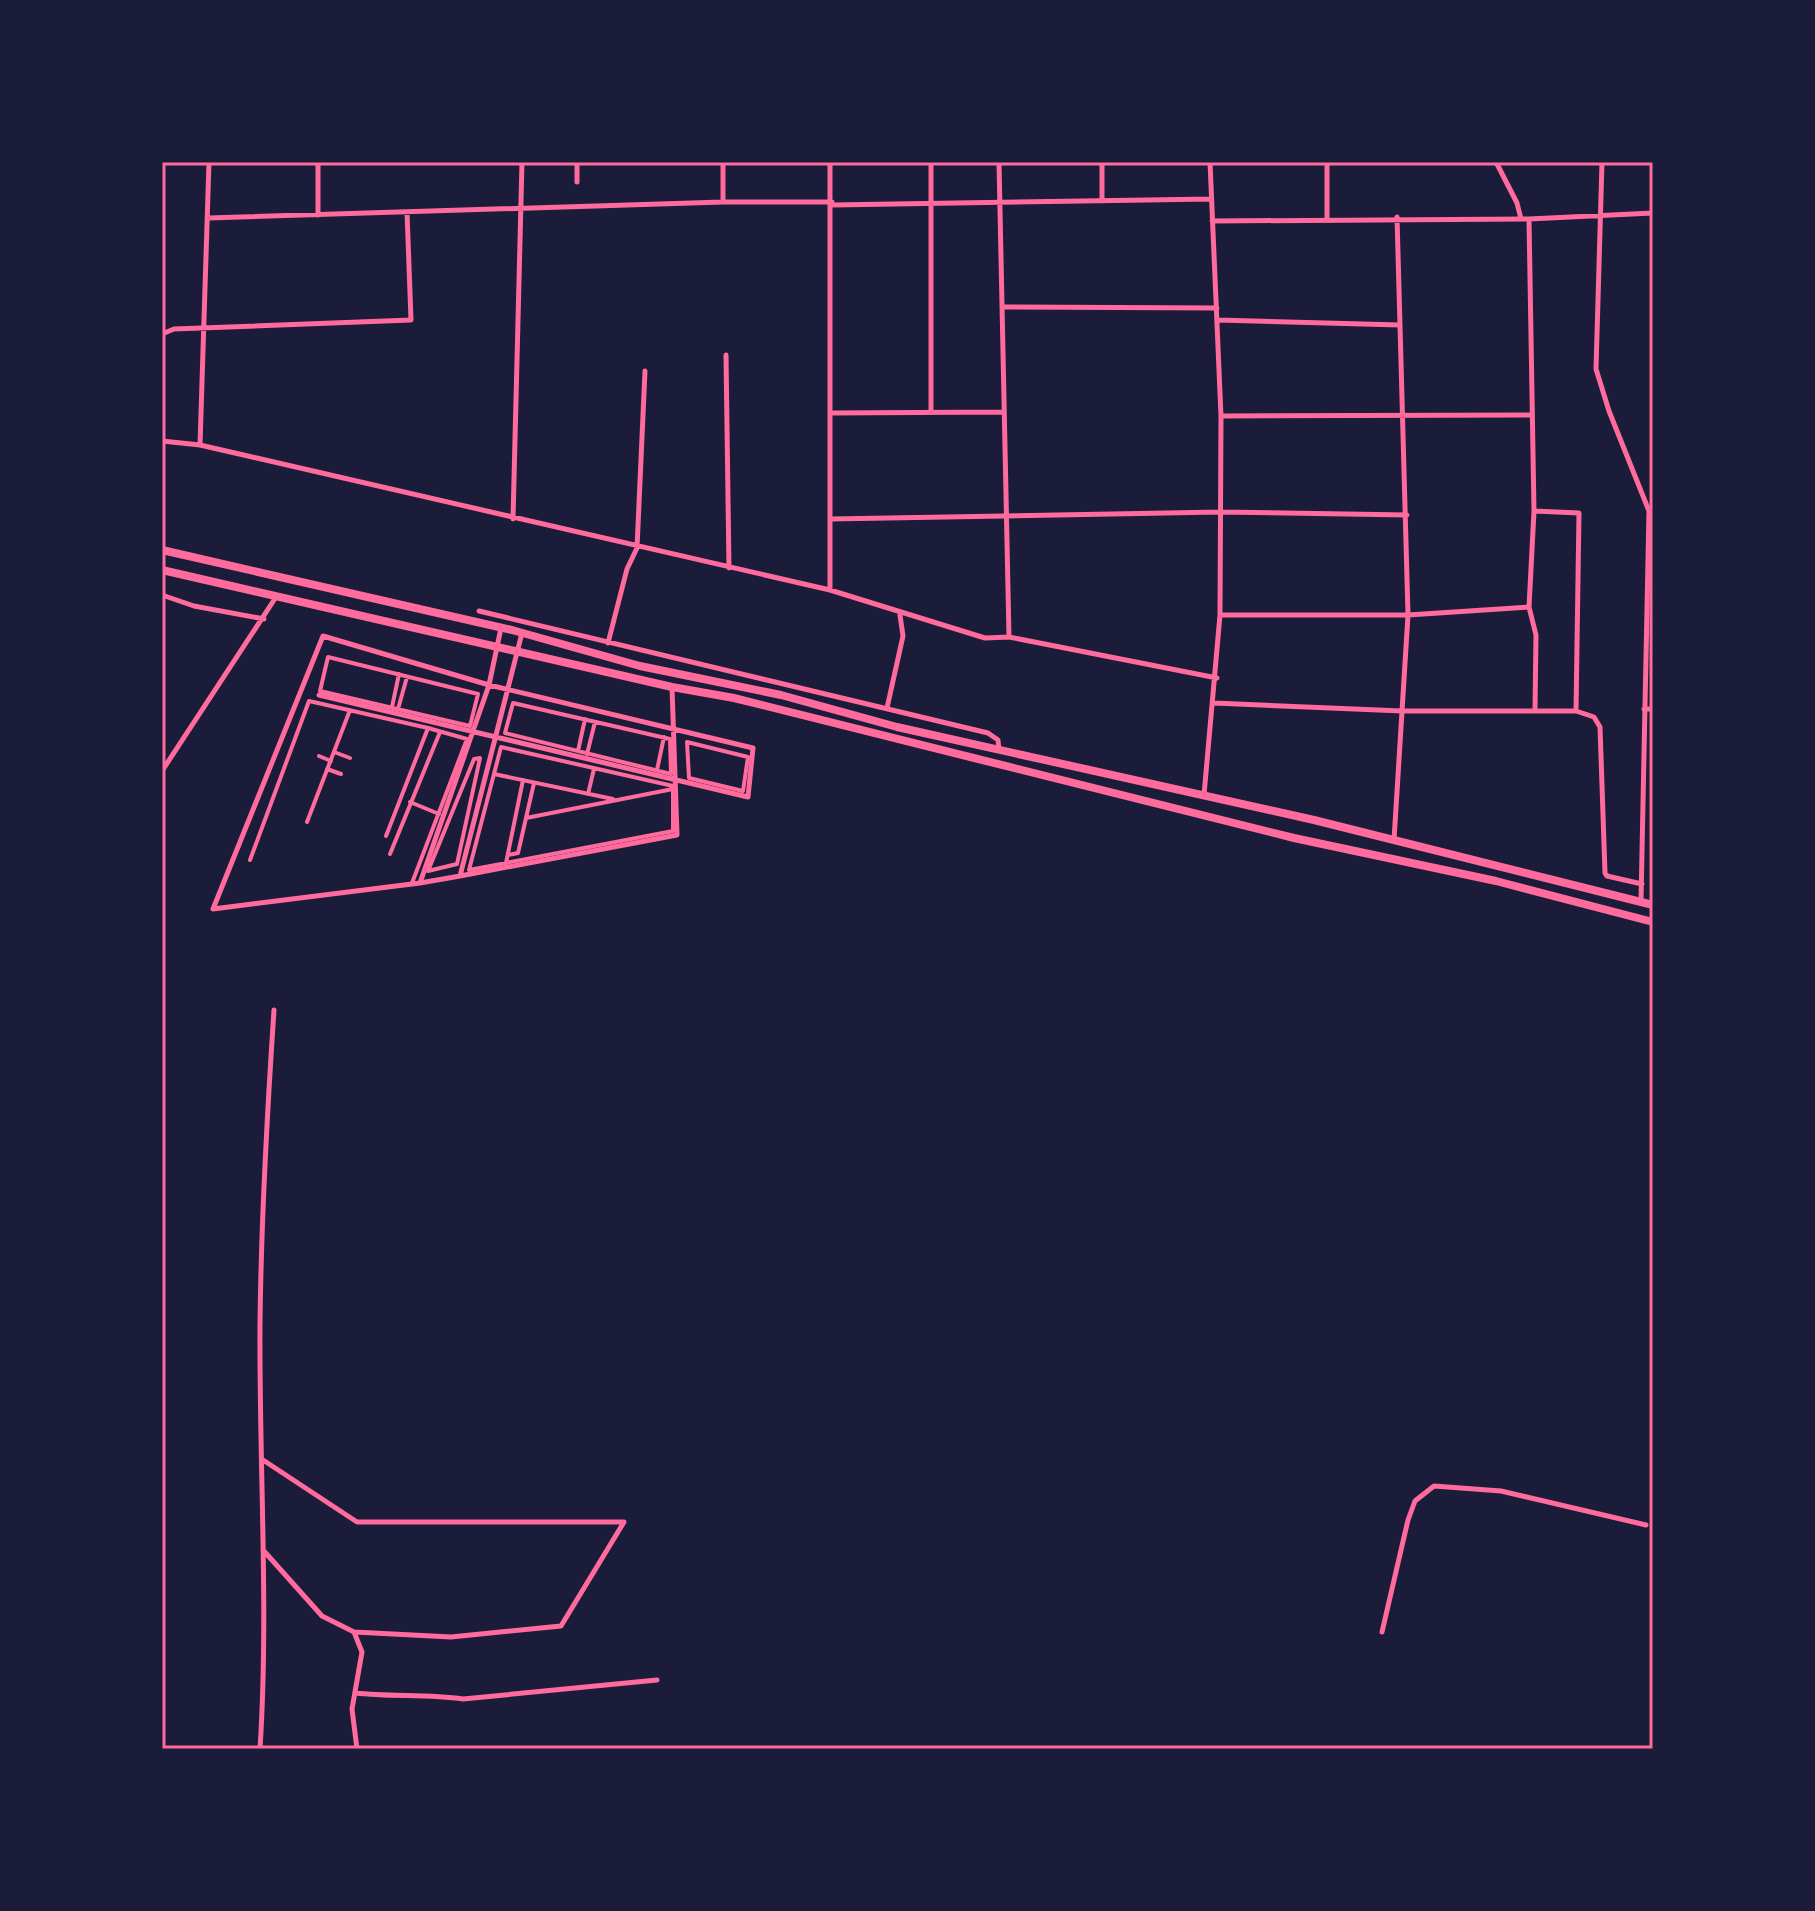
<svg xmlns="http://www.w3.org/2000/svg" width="1815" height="1911" font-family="Manrope,sans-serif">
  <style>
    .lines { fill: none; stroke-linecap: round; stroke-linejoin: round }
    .pedestrian { stroke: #ff6b9d; stroke-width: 4 }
    .minor { stroke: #ff6b9d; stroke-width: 5 }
    .primary { stroke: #ff6b9d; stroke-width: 8 }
    .neatline { fill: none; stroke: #ff6b9d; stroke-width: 3 }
  </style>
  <rect width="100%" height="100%" fill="#1b1b3a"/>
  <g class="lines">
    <!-- pedestrian -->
    <path class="pedestrian" d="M 328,657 L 478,694 L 470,726 L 320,691 Z
      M 513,703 L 670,739 L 671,774 L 505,733 Z
      M 392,707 L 399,674
      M 398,709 L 407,677
      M 687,742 L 748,757 L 743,791 L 689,778 Z
      M 501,747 L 673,786 L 673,831 L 469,870 Z
      M 578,751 L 585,719
      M 334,752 L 350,758
      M 587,754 L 595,722
      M 319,756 L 331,761
      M 480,758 L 457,864 L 428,871 L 474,759 Z
      M 327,769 L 341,774
      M 657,770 L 664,737
      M 494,774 L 613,799
      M 588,794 L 594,769
      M 410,802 L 439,814
      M 526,818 L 673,789
      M 307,822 L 350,710
      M 386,836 L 428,728 L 467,739 L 412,883
      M 390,854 L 440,732
      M 508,855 L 518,853 L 534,783
      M 250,860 L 309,701 L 428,728
      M 506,863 L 523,780"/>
    <!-- minor -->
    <path class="minor" d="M 318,162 L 318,215
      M 999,162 L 1009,637
      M 1102,162 L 1102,201
      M 1327,162 L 1327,218
      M 1496,162 L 1517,203 L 1521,219
      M 1602,162 L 1596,369 L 1609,411 L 1649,511 L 1641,901
      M 577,182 L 577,162
      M 723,202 L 832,202
      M 832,205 L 1211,199
      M 208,218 L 723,202 L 723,162
      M 1529,219 L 1534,511 L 1529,607 L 1536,635 L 1535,709
      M 1212,221 L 1529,219 L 1653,213
      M 1003,307 L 1217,308
      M 1218,320 L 1400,325
      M 162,334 L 174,329 L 411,320 L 407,212
      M 726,355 L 729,568
      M 931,412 L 931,162
      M 831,413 L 1004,412
      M 1221,416 L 1531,415
      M 162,441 L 200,445 L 830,590 L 985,638 L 1009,637 L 1217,678
      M 200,445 L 209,162
      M 1534,511 L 1579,513 L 1576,711
      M 513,519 L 522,162
      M 830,519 L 1220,512 L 1407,515
      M 830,590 L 830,162
      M 162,595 L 194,606 L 264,619
      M 479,611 L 988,733 L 998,740 L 999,750
      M 1220,615 L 1408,615 L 1529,607
      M 501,628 L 489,685 L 420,883 L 460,876 L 522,633
      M 608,643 L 627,569 L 637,548 L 645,371
      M 319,695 L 748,797 L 753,748 L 489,685 L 323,636 L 213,909 L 420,883
      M 1214,703 L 1402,711 L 1576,711 L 1594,717 L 1600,727 L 1605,873 L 1607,876 L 1642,884
      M 887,708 L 903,636 L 900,615
      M 1644,709 L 1653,709
      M 162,771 L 276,597
      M 1204,795 L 1220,615 L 1221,416 L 1210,162
      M 1394,840 L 1408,615 L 1397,217
      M 460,876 L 677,835 L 672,687
      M 263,1460 L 357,1522 L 624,1522 L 561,1626 L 451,1637 L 354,1632
      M 263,1550 L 322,1616 L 354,1632 L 362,1652 L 352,1709 L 357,1749
      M 1382,1632 L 1408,1520 L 1415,1501 L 1434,1486 L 1501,1491 L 1646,1525
      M 355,1693 C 392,1697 427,1694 463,1699 L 657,1680
      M 260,1749 C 269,1608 259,1466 260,1325 C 261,1219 267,1115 274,1010"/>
    <!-- primary -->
    <path class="primary" d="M 162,550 L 512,630 L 640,666 L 781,695 L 897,727 L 1314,820 L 1653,905
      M 162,570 L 672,687 L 734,698 L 1294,838 L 1496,881 L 1653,922"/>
  </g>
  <!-- border -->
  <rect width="1815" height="1911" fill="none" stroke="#1b1b3a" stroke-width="328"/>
  <rect x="164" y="164" width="1487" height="1583" class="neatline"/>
</svg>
